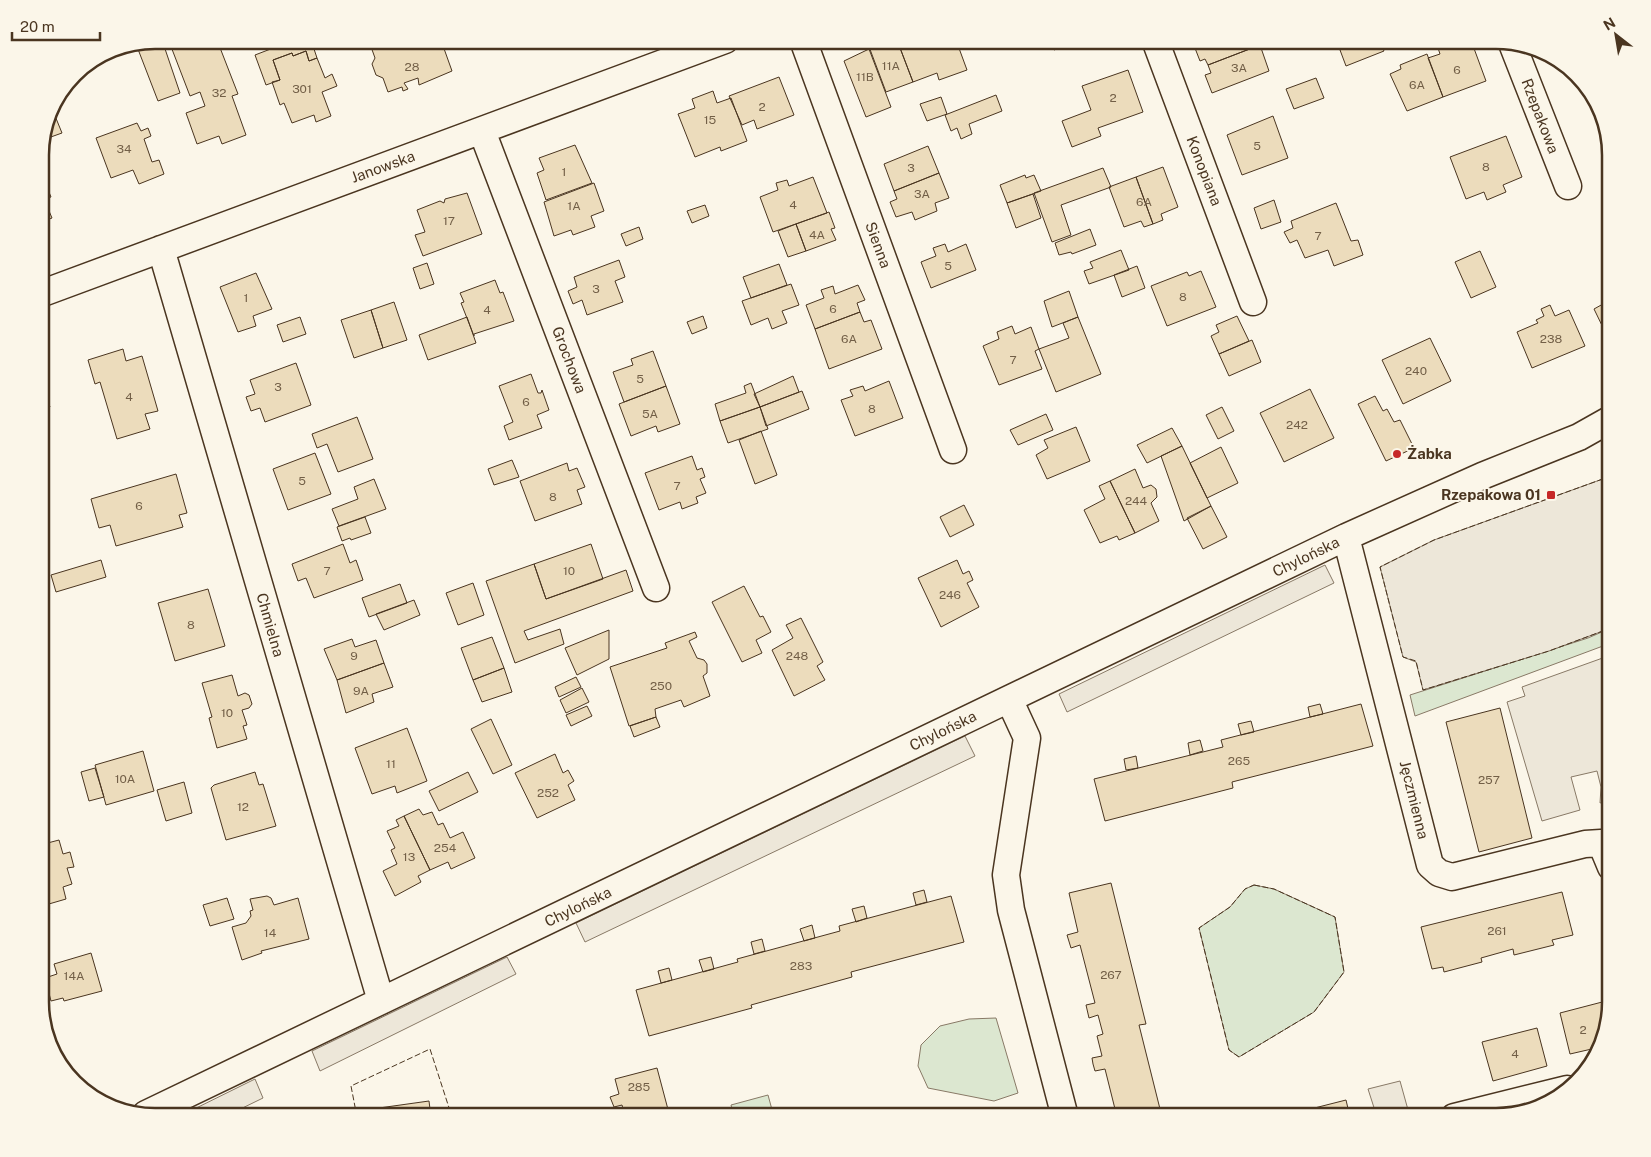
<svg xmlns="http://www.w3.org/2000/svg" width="1651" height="1157" font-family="'Public Sans',sans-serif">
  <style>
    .green { fill: #dce7d0; stroke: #887966 }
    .parking { fill: #ede7d9; stroke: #887966 }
    .building { fill: #ecdcbc; stroke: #4a3520 }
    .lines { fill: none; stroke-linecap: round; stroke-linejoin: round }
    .street-casing { stroke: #4a3520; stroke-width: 29 }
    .street { stroke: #fbf6e9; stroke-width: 26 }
    .fence { stroke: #4a3520; stroke-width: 1; stroke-dasharray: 6 2.5; stroke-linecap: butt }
    .poi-dot { fill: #c62828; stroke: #fbf6e9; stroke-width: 2 }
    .labels { text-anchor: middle; stroke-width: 4; stroke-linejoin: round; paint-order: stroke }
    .number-label { font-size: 12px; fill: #725f47 }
    .street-label { font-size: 15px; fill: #4a3520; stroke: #fbf6e9 }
    .poi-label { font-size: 15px; font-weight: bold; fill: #4a3520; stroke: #fbf6e9; text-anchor: start }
    .rim { fill: none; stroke: #4a3520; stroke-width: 2.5 }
  </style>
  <rect width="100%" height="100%" fill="#fbf6e9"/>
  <!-- green -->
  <path class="green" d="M 1611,628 L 1611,643 L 1415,716 L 1410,695 L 1588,638 Z
    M 1254,885 L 1274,889 L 1335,917 L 1344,972 L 1314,1012 L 1239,1057 L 1229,1050 L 1199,928 L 1230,907 L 1245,889 Z
    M 996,1018 L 1018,1093 L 994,1101 L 928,1088 L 918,1066 L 921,1045 L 940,1026 L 969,1019 Z
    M 768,1095 L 774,1117 L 734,1117 L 731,1105 Z"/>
  <!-- parking -->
  <path class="parking" d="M 1611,476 L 1611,628 L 1549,651 L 1423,690 L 1416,662 L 1403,657 L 1380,567 L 1434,540 Z
    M 1325,565 L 1334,583 L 1067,712 L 1059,694 Z
    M 1611,655 L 1611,800 L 1600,803 L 1601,787 L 1597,771 L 1571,777 L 1580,810 L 1542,821 L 1507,702 L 1525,696 L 1522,687 Z
    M 965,736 L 975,756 L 585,942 L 576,923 Z
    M 507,957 L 516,974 L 320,1071 L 312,1051 Z
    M 255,1079 L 263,1098 L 224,1117 L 178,1117 Z
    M 1400,1081 L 1410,1117 L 1377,1117 L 1368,1089 Z"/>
  <!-- building -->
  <path class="building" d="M 155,40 L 162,40 L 180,93 L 158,101 L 136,44 Z
    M 179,40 L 217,40 L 238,94 L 232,96 L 246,135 L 222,144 L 219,136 L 197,144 L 186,113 L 205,106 L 200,92 L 190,96 L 170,44 Z
    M 294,40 L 311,40 L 317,58 L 309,61 L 306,51 L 293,56 L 292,53 L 273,60 L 280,80 L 266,85 L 255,55 Z
    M 371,40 L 435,40 L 437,44 L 442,43 L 452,71 L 419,85 L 418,78 L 404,83 L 408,89 L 403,91 L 402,87 L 388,92 L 383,78 L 376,75 L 372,64 L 375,58 L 370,44 Z
    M 879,40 L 897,40 L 913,82 L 886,92 L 868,44 Z
    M 897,40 L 956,40 L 967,70 L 939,80 L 937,73 L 913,82 Z
    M 1050,40 L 1072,40 L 1073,43 L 1054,50 Z
    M 1202,40 L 1258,40 L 1260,45 L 1208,65 L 1205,59 L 1200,61 L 1193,43 Z
    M 1367,40 L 1379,40 L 1384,51 L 1346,66 L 1340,50 Z
    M 1458,40 L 1460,46 L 1472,43 L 1486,81 L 1443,97 L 1428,58 L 1440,54 L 1438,48 Z
    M 1260,45 L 1269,71 L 1212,93 L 1205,75 L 1211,73 L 1208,65 Z
    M 869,49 L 891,107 L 866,117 L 844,61 Z
    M 306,51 L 309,61 L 317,58 L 325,78 L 332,74 L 337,86 L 322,92 L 331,116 L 316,122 L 314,115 L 292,123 L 284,103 L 280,105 L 272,82 L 280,80 L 273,60 L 292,53 L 293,56 Z
    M 1427,54 L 1443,97 L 1407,111 L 1390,74 L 1401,69 L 1400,65 Z
    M 1128,70 L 1143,112 L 1098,128 L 1101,136 L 1072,147 L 1062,121 L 1091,110 L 1082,86 Z
    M 779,77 L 794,115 L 757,129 L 754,120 L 742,125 L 729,96 Z
    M 1316,78 L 1324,98 L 1294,109 L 1286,89 Z
    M 713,91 L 717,103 L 731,98 L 747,141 L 721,151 L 720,147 L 695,157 L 678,114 L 695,108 L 692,99 Z
    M 996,95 L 1002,111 L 969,124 L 972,134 L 961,139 L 957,128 L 951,131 L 945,115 Z
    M 941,97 L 947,114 L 927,121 L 920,104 Z
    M 51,106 L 62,133 L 48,138 L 45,130 Z
    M 1273,116 L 1288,158 L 1242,175 L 1227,135 Z
    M 137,123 L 141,131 L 148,128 L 151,136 L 144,139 L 152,162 L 159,160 L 164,174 L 139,184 L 133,170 L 111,178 L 96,138 Z
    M 1506,136 L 1522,177 L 1503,185 L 1506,192 L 1487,200 L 1484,192 L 1466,199 L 1450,157 Z
    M 575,145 L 592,183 L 546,200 L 537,173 L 544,170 L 539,158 Z
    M 928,146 L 939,173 L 894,191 L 884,164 Z
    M 1163,167 L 1178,207 L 1161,214 L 1163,220 L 1153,224 L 1136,177 Z
    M 1103,168 L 1111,187 L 1061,205 L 1071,235 L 1052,242 L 1034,193 Z
    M 939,173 L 949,198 L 935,203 L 937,211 L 915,220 L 912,212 L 896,217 L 890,202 L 897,199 L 894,191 Z
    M 40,175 L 42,175 L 51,197 L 44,199 L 52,218 L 40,223 Z
    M 1025,175 L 1026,178 L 1034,175 L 1041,191 L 1007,203 L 1000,185 Z
    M 813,177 L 827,213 L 773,232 L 760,197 L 778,190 L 776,183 L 787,180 L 789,186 Z
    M 1136,177 L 1153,224 L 1144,227 L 1141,221 L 1124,227 L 1109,187 Z
    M 594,183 L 604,211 L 591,216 L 595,227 L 573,235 L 571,230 L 554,236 L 544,202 Z
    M 467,193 L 482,234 L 423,256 L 415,235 L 425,232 L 417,210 L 440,201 L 444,203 L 445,199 Z
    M 1033,194 L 1041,218 L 1016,228 L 1007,203 Z
    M 1274,200 L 1281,222 L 1261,229 L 1254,208 Z
    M 1336,203 L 1351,241 L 1358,240 L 1363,255 L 1334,266 L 1328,250 L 1305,258 L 1297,240 L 1290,243 L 1284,232 L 1293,228 L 1291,221 Z
    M 705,205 L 709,216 L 692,223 L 687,211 Z
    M 829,212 L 835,228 L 831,229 L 836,240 L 806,251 L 796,224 Z
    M 796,224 L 806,251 L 788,257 L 778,231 Z
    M 639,227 L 643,239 L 626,246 L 621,234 Z
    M 1090,229 L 1096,245 L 1072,254 L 1071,252 L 1059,255 L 1055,243 Z
    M 945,244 L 948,252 L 966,244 L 976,270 L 931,288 L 921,262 L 936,256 L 933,248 Z
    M 1121,250 L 1129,270 L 1089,284 L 1084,271 L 1093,268 L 1090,262 Z
    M 1480,251 L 1496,287 L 1471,298 L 1455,262 Z
    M 619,260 L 625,277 L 615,281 L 623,302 L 587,315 L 582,300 L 573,304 L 568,291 L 577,287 L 574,277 Z
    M 427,263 L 434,284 L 420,289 L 413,268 Z
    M 779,264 L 787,285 L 751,298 L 743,277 Z
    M 1137,266 L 1145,288 L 1122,297 L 1114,275 Z
    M 1201,271 L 1216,307 L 1167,326 L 1151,286 L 1187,272 L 1189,276 Z
    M 256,273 L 272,309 L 253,316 L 256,326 L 238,332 L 220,287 Z
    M 495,280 L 500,293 L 503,292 L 514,321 L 474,334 L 474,336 L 461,303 L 464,302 L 460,293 Z
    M 791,284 L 799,305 L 782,311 L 787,323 L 772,329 L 768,318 L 751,325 L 742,301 Z
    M 858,285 L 865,300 L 857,303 L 860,312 L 815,329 L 806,305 L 824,298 L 821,290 L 833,286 L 835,294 Z
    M 1069,291 L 1078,317 L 1052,327 L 1044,301 Z
    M 394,302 L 407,340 L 383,348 L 371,310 Z
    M 1603,304 L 1609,315 L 1611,314 L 1611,344 L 1594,309 Z
    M 1550,305 L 1555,316 L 1569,310 L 1585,346 L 1532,368 L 1517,332 L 1538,323 L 1536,320 L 1544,316 L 1541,309 Z
    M 371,310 L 383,348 L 354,358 L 341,320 Z
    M 860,312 L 864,322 L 871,320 L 882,349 L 829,369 L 815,329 Z
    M 703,316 L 707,328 L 692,334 L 687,322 Z
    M 1237,316 L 1249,341 L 1219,354 L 1211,336 L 1219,332 L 1216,325 Z
    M 300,317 L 306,334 L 283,342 L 277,325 Z
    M 467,317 L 476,343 L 428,360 L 419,335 Z
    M 1078,317 L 1101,374 L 1056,392 L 1039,349 L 1069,338 L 1063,323 Z
    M 1012,326 L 1015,334 L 1031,327 L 1039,349 L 1035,351 L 1042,369 L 999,385 L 983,346 L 999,339 L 997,332 Z
    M 1430,338 L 1451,381 L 1403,404 L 1382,360 Z
    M 1252,340 L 1261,362 L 1229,376 L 1219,354 Z
    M 123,349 L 126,361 L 142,356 L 158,411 L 145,414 L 150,429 L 117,439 L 100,382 L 95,384 L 88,360 Z
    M 653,351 L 666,386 L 624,402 L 613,372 L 633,365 L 631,359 Z
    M 296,363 L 311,405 L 265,422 L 260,408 L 251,411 L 246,397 L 255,394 L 250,380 Z
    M 40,368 L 45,383 L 42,384 L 50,407 L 40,410 Z
    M 531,374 L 538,393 L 541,393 L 542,390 L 549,410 L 537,415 L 542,428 L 509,440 L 504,426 L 513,422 L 499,386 Z
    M 793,376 L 799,392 L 760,407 L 754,394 Z
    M 889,381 L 903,418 L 855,436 L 841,400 L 853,396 L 850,390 L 863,386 L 865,391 Z
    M 751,383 L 760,407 L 720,421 L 715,404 L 746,393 L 744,386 Z
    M 666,386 L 680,424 L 658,432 L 656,426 L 631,436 L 619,404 Z
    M 1310,389 L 1334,438 L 1284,462 L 1260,413 Z
    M 802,391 L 809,409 L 766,426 L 760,407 Z
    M 1375,396 L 1383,411 L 1387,409 L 1394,422 L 1400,420 L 1414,448 L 1386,461 L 1358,404 Z
    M 760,407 L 768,429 L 728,443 L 720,421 Z
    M 1222,407 L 1234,431 L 1218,439 L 1206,415 Z
    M 1046,414 L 1053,430 L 1018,445 L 1010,430 Z
    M 357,417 L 373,459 L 338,472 L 327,444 L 317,448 L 312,434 Z
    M 1076,427 L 1090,461 L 1047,479 L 1036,455 L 1048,448 L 1044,440 Z
    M 1172,428 L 1182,446 L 1147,463 L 1137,445 Z
    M 761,431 L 777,475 L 755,484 L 739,440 Z
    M 1182,446 L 1211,506 L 1184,521 L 1161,456 Z
    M 1221,447 L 1238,483 L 1207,498 L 1190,463 Z
    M 315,453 L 331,494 L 288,510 L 273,469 Z
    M 692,456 L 697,470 L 702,468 L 705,477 L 700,479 L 706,493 L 696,497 L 698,503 L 682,509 L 680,502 L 659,510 L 645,473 Z
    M 512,460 L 519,477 L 494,485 L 488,469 Z
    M 567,463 L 569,471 L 577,468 L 585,487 L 577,490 L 582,504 L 535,521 L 520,481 Z
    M 1135,469 L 1143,488 L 1151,485 L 1156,489 L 1157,497 L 1151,503 L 1159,521 L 1135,533 L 1110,481 Z
    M 176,474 L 187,513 L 179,515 L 183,527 L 116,546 L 110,525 L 99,528 L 91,499 Z
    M 374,479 L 386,509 L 339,526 L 332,509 L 358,499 L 354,487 Z
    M 1110,481 L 1135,533 L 1119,540 L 1117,536 L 1100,543 L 1084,510 L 1105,499 L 1099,486 Z
    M 964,505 L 974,525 L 950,537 L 940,517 Z
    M 1211,506 L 1227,537 L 1203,549 L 1187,518 Z
    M 365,517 L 371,533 L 351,540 L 350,538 L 342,541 L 337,527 Z
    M 343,544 L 350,563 L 356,560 L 363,580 L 314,598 L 306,578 L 298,581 L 292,564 Z
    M 591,544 L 603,579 L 546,599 L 534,564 Z
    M 101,560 L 106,577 L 56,592 L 51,575 Z
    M 957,560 L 963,574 L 969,571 L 973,580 L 967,583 L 979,607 L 941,627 L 918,578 Z
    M 534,564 L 546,599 L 626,570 L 633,591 L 524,631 L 528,640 L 560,629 L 564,644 L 515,663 L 486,581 Z
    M 473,583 L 484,615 L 458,625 L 446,593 Z
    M 400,584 L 407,603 L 369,617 L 362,598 Z
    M 744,586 L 760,617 L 763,616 L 771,632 L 756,640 L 762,653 L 742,662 L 712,602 Z
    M 208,589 L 225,646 L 175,661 L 158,603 Z
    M 414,600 L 420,615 L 384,630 L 376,614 Z
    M 801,618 L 823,662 L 817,666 L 825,680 L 794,696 L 772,650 L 793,638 L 786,625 Z
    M 609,630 L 609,659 L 577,675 L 565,648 Z
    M 695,632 L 697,637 L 689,641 L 697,658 L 704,660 L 707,664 L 707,673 L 703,676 L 710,696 L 684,707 L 681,700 L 655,709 L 656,717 L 629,726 L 610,667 L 667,648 L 665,643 Z
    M 492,637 L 504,668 L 473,680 L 461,648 Z
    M 352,639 L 355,647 L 376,640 L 384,663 L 337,680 L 324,649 Z
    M 384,663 L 393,687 L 372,694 L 374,702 L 346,713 L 337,680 Z
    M 504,668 L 512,692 L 482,702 L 473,680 Z
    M 232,675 L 238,696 L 245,693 L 249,695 L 252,704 L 249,708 L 242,710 L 247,725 L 243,726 L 247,739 L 217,748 L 209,718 L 212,717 L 202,683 Z
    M 576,677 L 581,687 L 559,697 L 555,687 Z
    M 582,688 L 589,702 L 566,713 L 560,700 Z
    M 1320,704 L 1323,714 L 1310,717 L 1308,707 Z
    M 1361,704 L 1373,746 L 1232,782 L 1233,788 L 1105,821 L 1094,779 L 1223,747 L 1221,740 Z
    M 587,706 L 592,716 L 571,726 L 566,715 Z
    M 1500,708 L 1532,838 L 1479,852 L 1446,722 Z
    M 656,717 L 660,727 L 634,737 L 630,726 Z
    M 491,719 L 512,765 L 493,774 L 471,729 Z
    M 1251,721 L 1254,732 L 1241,735 L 1238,724 Z
    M 407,728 L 427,781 L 397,793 L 395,786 L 372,794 L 355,748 Z
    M 1200,740 L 1203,751 L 1190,755 L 1188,743 Z
    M 143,751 L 154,791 L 106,805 L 95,765 Z
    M 555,754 L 563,773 L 568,770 L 574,781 L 568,785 L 575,800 L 537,818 L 515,773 Z
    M 1136,756 L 1138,768 L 1126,770 L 1124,759 Z
    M 95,768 L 104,797 L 89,801 L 81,772 Z
    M 255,772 L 259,785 L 263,784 L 276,826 L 226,840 L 211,788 L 214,785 Z
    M 468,772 L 478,792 L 439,811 L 429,791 Z
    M 184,782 L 192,813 L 166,821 L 157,790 Z
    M 419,809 L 423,815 L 432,812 L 438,825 L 443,823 L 450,838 L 463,832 L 475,858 L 451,869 L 448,862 L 430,870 L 404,816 Z
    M 404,816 L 430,870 L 418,876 L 421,882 L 395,896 L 383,871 L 397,864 L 391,850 L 395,848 L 387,831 L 399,826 L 396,820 Z
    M 59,840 L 63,854 L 70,852 L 74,867 L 67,868 L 72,884 L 63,887 L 66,899 L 42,906 L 40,845 Z
    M 1111,883 L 1146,1024 L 1139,1025 L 1162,1117 L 1117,1117 L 1105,1069 L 1095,1071 L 1093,1064 L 1092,1058 L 1102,1056 L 1097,1036 L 1103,1034 L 1098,1015 L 1089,1018 L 1086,1005 L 1095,1003 L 1080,945 L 1071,948 L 1067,935 L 1078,932 L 1069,893 Z
    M 924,890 L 927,902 L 916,905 L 913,893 Z
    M 1562,892 L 1573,935 L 1552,940 L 1554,945 L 1514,955 L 1513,949 L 1481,958 L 1482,962 L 1444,972 L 1443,967 L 1432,969 L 1421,927 Z
    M 267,896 L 271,898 L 274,905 L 298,898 L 309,939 L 261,951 L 262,953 L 242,960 L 232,927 L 246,923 L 251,916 L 250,911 L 253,910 L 250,899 Z
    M 951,896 L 964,942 L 851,972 L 852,977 L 751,1005 L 752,1008 L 649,1036 L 636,990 L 738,962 L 737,959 L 840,931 L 839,926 Z
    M 227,898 L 234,919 L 210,926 L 203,905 Z
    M 864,906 L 867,918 L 856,922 L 852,909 Z
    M 812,925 L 815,938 L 804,941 L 800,929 Z
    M 762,939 L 765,951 L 754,954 L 751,942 Z
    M 91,953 L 102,991 L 64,1001 L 63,998 L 51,1001 L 45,978 L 57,974 L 54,964 Z
    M 711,957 L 714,969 L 703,972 L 699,960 Z
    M 669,968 L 672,980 L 661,983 L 658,971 Z
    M 1606,1001 L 1608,1011 L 1596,1048 L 1570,1054 L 1560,1013 Z
    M 1537,1028 L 1547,1066 L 1493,1081 L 1482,1042 Z
    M 657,1068 L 670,1117 L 625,1117 L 622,1105 L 614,1107 L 610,1097 L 619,1094 L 615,1079 Z
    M 1346,1100 L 1350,1117 L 1279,1117 Z
    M 429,1101 L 431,1117 L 380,1117 L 379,1108 Z"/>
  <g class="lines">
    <!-- street casing -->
    <g class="street-casing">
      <path id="street" d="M 803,40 L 953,450
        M 1155,40 L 1253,302
        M 1513,46 L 1568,186
        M 482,131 L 656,588
        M 161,249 L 381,1001
        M 40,294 L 725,40
        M 1346,537 L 1430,865 L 1439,873 L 1452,877 L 1585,844 L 1601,843 L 1611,867
        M 1009,699 L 1027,738 L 1006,875 L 1011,910 L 1065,1117
        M 146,1114 L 1346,537 L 1482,476 L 1579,437 L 1611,419
        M 1454,1117 L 1567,1089"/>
    </g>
    <!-- street -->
    <use href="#street" class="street"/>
    <!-- fence -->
    <path class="fence" d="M 1611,476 L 1434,540 L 1380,567 L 1403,657 L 1416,661 L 1423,690 L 1549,651 L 1611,628
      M 1254,885 L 1274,889 L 1335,917 L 1344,972 L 1314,1012 L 1239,1057 L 1229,1050 L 1199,928 L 1230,907 L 1245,889 Z
      M 357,1117 L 351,1086 L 430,1049 L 452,1117
      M 864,1117 L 919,1109 L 920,1117"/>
  </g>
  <!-- markers -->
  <g class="poi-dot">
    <circle cx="1397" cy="454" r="5"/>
    <rect x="1546" y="490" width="10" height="10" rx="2.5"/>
  </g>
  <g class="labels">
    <!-- number labels -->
    <g class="number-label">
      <text x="891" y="70">11A</text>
      <text x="412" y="71">28</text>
      <text x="1239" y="72">3A</text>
      <text x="1457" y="74">6</text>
      <text x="865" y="81">11B</text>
      <text x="1417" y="89">6A</text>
      <text x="302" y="93">301</text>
      <text x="219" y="97">32</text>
      <text x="1113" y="102">2</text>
      <text x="762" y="111">2</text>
      <text x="710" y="124">15</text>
      <text x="1257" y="150">5</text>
      <text x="124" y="153">34</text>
      <text x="1486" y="171">8</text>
      <text x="911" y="172">3</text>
      <text x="564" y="176">1</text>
      <text x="922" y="198">3A</text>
      <text x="1144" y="206">6A</text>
      <text x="793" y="209">4</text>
      <text x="574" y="210">1A</text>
      <text x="449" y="225">17</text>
      <text x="817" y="239">4A</text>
      <text x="1318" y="240">7</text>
      <text x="948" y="270">5</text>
      <text x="596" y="293">3</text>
      <text x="1183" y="301">8</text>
      <text x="246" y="302">1</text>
      <text x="833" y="313">6</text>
      <text x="487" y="314">4</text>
      <text x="849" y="343">6A</text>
      <text x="1551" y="343">238</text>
      <text x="1013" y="364">7</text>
      <text x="1416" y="375">240</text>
      <text x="640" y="383">5</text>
      <text x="278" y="391">3</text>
      <text x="129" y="401">4</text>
      <text x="526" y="406">6</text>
      <text x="872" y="413">8</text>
      <text x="650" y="418">5A</text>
      <text x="1297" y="429">242</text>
      <text x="302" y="485">5</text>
      <text x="677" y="490">7</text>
      <text x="553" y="501">8</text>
      <text x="1136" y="505">244</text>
      <text x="139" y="510">6</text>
      <text x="327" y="575">7</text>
      <text x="569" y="575">10</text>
      <text x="950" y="599">246</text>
      <text x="191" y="629">8</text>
      <text x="354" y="660">9</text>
      <text x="797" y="660">248</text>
      <text x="661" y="690">250</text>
      <text x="361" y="695">9A</text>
      <text x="227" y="717">10</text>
      <text x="1239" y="765">265</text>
      <text x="391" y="768">11</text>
      <text x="125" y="783">10A</text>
      <text x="1489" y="784">257</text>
      <text x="548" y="797">252</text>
      <text x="243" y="811">12</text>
      <text x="445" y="852">254</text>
      <text x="409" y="861">13</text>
      <text x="1497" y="935">261</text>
      <text x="270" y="937">14</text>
      <text x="801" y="970">283</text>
      <text x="1111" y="979">267</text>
      <text x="74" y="980">14A</text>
      <text x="1583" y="1034">2</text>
      <text x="1515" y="1058">4</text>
      <text x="639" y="1091">285</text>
    </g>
    <!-- street labels -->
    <g class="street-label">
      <text transform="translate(1540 116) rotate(69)" y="5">Rzepakowa</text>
      <text transform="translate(383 167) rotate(-20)" y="5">Janowska</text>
      <text transform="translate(1204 171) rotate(69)" y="5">Konopiana</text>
      <text transform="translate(878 245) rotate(70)" y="5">Sienna</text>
      <text transform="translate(569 360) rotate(69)" y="5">Grochowa</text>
      <text transform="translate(1306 557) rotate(-26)" y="5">Chylońska</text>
      <text transform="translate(270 625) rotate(74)" y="5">Chmielna</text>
      <text transform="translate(943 731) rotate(-26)" y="5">Chylońska</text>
      <text transform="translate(1414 800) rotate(76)" y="5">Jęczmienna</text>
      <text transform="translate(578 907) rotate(-26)" y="5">Chylońska</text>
    </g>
    <!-- poi labels -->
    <g class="poi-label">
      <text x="1407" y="459">Żabka</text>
      <text x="1541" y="500" text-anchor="end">Rzepakowa 01</text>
    </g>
  </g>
  <!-- crop -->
  <path d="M0 0H1651V1157H0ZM155 49H1496A106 106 0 0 1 1602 155V1002A106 106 0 0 1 1496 1108H155A106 106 0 0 1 49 1002V155A106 106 0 0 1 155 49Z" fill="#fbf6e9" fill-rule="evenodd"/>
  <path class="rim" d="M155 49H1496A106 106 0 0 1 1602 155V1002A106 106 0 0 1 1496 1108H155A106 106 0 0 1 49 1002V155A106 106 0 0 1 155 49Z"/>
  <!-- north arrow -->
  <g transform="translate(1616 35) rotate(329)" stroke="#fbf6e9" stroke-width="4" paint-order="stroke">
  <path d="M0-4L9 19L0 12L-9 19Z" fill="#4a3520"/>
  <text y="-8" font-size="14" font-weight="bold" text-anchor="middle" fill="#4a3520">N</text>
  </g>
  <!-- scale -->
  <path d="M12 32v8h88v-8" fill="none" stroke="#4a3520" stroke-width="2.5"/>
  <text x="20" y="32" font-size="15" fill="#4a3520" stroke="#fbf6e9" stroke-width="4" paint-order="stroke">20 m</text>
</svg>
